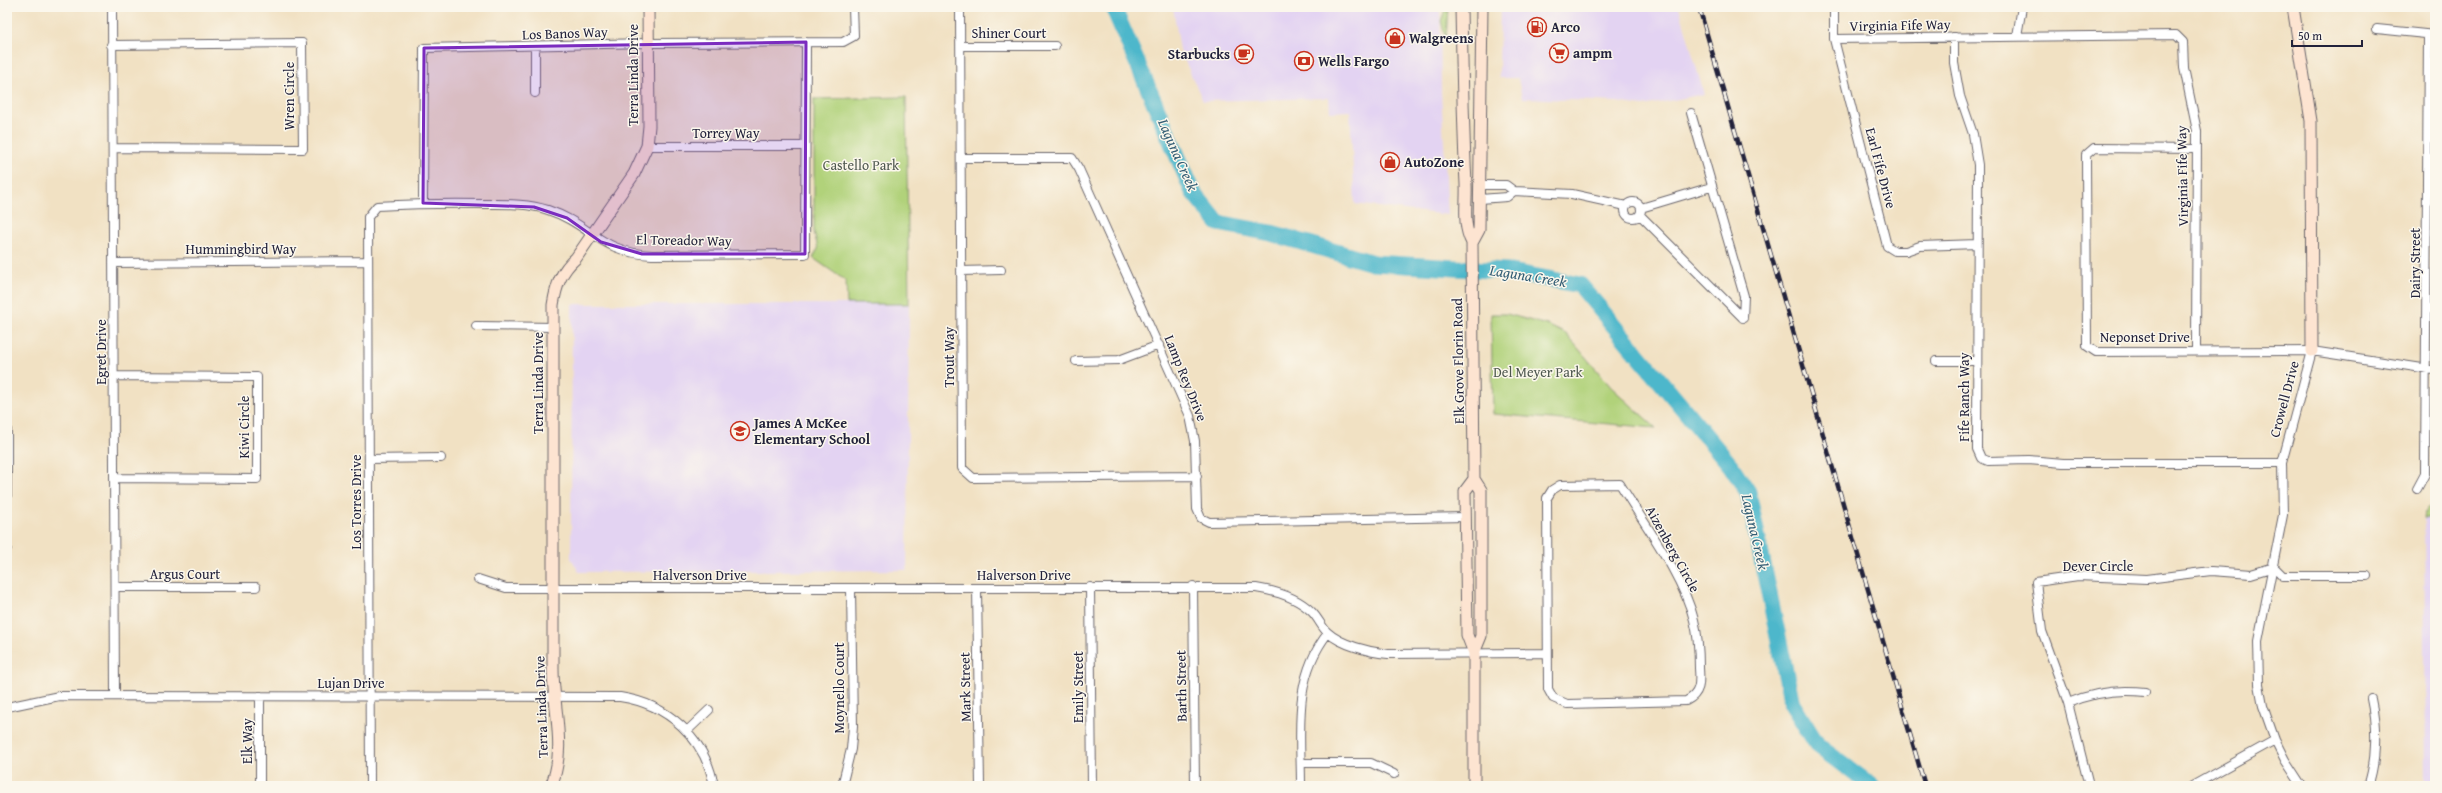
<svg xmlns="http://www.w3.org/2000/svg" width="2442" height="793" font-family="'Gentium Book Plus',serif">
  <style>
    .built { fill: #e3d3f2 }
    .green { fill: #b1d27a; stroke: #6a7a5a }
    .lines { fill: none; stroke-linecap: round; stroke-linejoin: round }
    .river { stroke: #4eb7cb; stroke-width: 17 }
    .street-casing { stroke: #6a656b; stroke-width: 10 }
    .secondary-casing { stroke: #6a656b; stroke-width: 13 }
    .street { stroke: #fff; stroke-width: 8 }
    .secondary { stroke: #fde4d1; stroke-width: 11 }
    .rail-casing { stroke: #22223b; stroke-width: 4.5 }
    .rail { stroke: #fbf7ec; stroke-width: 3; stroke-dasharray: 9; stroke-linecap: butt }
    .marked { fill: #7b2cbf; fill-opacity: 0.2; stroke: #7b2cbf; stroke-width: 3; stroke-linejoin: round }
    .labels { text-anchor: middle; stroke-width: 3; stroke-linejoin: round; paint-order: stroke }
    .street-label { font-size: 14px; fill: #22223b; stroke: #fbf7ec }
    .poi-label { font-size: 14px; font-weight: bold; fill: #22223b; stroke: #fbf7ec; text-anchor: start }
    .park-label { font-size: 14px; fill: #4d574e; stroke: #fbf7ec }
    .water-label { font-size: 15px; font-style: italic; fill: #345e75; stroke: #fbf7ec }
  </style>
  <rect width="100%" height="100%" fill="#fbf7ec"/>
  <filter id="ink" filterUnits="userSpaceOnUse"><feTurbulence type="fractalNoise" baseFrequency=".025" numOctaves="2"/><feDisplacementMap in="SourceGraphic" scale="8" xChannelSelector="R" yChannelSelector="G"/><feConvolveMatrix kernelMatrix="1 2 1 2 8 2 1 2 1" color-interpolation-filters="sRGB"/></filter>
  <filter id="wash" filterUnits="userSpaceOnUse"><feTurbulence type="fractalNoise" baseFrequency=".012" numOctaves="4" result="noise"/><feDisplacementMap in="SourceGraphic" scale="16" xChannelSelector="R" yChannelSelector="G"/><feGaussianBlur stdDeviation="0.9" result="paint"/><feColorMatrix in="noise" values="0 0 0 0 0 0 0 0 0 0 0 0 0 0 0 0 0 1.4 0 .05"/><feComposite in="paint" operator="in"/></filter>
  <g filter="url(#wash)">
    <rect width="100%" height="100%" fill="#f1e1c3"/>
    <!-- built -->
    <path class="built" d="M 1173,7 L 1440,7 L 1441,92 L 1448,215 L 1355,204 L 1350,111 L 1330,112 L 1329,98 L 1203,101 L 1180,50 Z
      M 1500,7 L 1679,7 L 1704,94 L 1643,106 L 1616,102 L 1522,98 L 1518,78 L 1499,78 Z
      M 572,304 L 909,304 L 907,570 L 579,572 L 571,558 Z
      M 2424,517 L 2435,517 L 2435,786 L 2426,786 Z"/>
    <!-- green -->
    <path class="green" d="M 1446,7 L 1448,7 L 1446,40 L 1441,21 Z
      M 906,97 L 909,304 L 847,304 L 846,281 L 813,258 L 818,249 L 814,232 L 814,99 Z
      M 1491,314 L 1507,314 L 1547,325 L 1566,334 L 1611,387 L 1656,428 L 1493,414 Z
      M 2435,503 L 2435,517 L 2424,517 L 2425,510 Z"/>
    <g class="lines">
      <!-- river -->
      <path class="river" d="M 1113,7 L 1193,192 L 1218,223 L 1271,233 L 1373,263 L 1506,271 L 1580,285 L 1731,466 L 1748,492 L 1792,704 L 1818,746 L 1872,786"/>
    </g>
  </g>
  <g filter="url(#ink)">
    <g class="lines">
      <!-- street casing -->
      <g class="street-casing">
        <path id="street" d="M 112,7 L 115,696
          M 960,7 L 962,468 L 973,478 L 1197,476
          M 1834,7 L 1834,39 L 1887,246 L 1895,251 L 1906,251 L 1920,246 L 1977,244
          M 2377,29 L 2435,35
          M 2017,36 L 2022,7
          M 1954,37 L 1954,63 L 1960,96 L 1973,134 L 1978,165 L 1977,449 L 1981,458 L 1988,461 L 2029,460 L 2063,463 L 2282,463
          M 1834,39 L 2176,35 L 2183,42 L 2184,68 L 2197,131 L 2196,350
          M 111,45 L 302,43 L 303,149 L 113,148
          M 961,46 L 1055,46
          M 535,93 L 535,47
          M 1691,113 L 1744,296 L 1743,318
          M 647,146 L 805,146
          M 2197,149 L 2094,148 L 2086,155 L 2087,346 L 2096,352 L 2312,351 L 2435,370
          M 961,158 L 1072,158 L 1079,169 L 1190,416 L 1195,441 L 1197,509 L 1201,518 L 1209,522 L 1466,517
          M 1480,185 L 1506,185 L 1514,191 L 1572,194 L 1626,206
          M 1480,199 L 1507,197 L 1514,191
          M1625 210a8 8 0 1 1 16 0a8 8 0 1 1-16 0Z
          M 423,203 L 424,48 L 648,43 L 843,42 L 854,36 L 853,7
          M 1641,208 L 1711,187
          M 1640,215 L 1743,318
          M 113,263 L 368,261
          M 961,271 L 1001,270
          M 476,326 L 553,327
          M 1076,361 L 1119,360 L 1159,345
          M 1936,361 L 1977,361
          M 114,376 L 257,377 L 257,479 L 114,478
          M 7,405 L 7,548
          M 369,459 L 441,458
          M 1620,484 C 1644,524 1683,575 1694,620 C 1698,635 1699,652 1699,668 C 1700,682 1701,694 1686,701 L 1567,704 L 1553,698 L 1548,689 L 1547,498 L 1552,490 L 1560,485 Z
          M 2417,489 L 2425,474 L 2428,35
          M 478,579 L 506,588 L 1256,588 C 1276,591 1298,598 1312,612 C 1318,618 1321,626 1327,632 C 1341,645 1369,652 1388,654 L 1547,653
          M 1193,586 L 1195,786
          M 115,587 L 256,587
          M 1090,587 L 1092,786
          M 977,588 L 980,786
          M 260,696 L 260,786
          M 2068,703 C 2094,692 2118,689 2145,692
          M 7,707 L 59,696 L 620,697 C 667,704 705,737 714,786
          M 687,731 L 709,710
          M 1301,763 L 1371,763 L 1394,774
          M 370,786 L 368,217 L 377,206 C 413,204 448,203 484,204 C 505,204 527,203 548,210 C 590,224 601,253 652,255 L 805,254 L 806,42
          M 842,786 L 851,749 L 853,727 L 851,588
          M 1301,786 C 1301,731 1292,679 1328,633
          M 2089,786 L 2068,703 L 2042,631 L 2036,582 L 2078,576 L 2147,579 L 2211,571 L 2251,574 L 2274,567 L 2283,576 L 2367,576
          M 2192,786 L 2275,740
          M 2302,786 L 2285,760 L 2275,740 L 2263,706 L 2259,684 L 2258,641 L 2283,515 L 2282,463 L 2312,351
          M 2368,786 C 2377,760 2377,726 2371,699"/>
      </g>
      <!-- secondary casing -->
      <g class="secondary-casing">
        <path id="secondary" d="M 1461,7 C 1462,66 1463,125 1466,184 C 1467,205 1462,224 1472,243 L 1474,479 L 1481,490 L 1481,636 L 1474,653 L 1474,786
          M 2293,7 L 2311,121 L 2312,351
          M 1472,243 L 1479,230 L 1482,7
          M 1474,479 L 1465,491 L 1467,635 L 1474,653
          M 551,786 C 567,748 553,709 553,669 C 553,548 552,427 553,305 C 556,286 561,271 576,258 L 634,174 L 647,146 L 649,126 L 648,7"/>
      </g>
      <!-- street -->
      <use href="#street" class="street"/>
      <!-- secondary -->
      <use href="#secondary" class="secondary"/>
      <!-- rail casing -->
      <g class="rail-casing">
        <path id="rail" d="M 1699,7 L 1925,786"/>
      </g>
      <!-- rail -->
      <use href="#rail" class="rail"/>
    </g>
  </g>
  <!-- marked area -->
  <path class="marked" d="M 806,42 L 805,254 L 642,254 L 601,242 L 567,218 L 534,207 L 423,203 L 424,48 Z"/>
  <!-- icons -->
  <defs>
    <g id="fuel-ring" transform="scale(1)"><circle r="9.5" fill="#fbf7ec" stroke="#c8321e" stroke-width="1.5"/><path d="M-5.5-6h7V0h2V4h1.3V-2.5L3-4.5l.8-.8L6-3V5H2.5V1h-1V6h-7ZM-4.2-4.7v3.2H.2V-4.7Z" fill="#c8321e"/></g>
    <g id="shop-ring" transform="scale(1)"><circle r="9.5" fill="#fbf7ec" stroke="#c8321e" stroke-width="1.5"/><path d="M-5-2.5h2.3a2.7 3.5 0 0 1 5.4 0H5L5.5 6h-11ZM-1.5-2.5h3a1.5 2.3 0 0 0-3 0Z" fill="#c8321e"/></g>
    <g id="supermarket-ring" transform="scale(1)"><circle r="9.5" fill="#fbf7ec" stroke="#c8321e" stroke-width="1.5"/><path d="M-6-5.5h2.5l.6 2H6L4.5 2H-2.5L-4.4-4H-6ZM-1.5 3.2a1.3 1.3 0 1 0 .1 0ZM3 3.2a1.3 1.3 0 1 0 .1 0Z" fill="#c8321e"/></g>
    <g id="cafe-ring" transform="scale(1)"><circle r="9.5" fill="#fbf7ec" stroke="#c8321e" stroke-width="1.5"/><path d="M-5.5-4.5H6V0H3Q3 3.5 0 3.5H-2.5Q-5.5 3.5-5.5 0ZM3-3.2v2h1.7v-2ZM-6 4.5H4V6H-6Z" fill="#c8321e"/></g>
    <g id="bank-ring" transform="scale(1)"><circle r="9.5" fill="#fbf7ec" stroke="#c8321e" stroke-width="1.5"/><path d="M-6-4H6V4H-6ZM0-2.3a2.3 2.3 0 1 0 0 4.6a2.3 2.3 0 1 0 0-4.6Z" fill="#c8321e"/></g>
    <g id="school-ring" transform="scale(1)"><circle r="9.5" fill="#fbf7ec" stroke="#c8321e" stroke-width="1.5"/><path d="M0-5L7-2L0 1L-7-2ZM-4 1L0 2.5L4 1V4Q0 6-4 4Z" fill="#c8321e"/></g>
  </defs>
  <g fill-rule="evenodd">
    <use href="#fuel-ring" x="1537" y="27"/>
    <use href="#shop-ring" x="1395" y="38"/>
    <use href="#supermarket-ring" x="1559" y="53"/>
    <use href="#cafe-ring" x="1244" y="54"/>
    <use href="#bank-ring" x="1304" y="61"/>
    <use href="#shop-ring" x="1390" y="162"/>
    <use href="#school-ring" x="740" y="431"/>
  </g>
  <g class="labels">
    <!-- street labels -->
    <g class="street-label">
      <text transform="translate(1900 25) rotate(-1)" y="5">Virginia Fife Way</text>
      <text transform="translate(565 33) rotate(-2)" y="5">Los Banos Way</text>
      <text x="1009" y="38">Shiner Court</text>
      <text transform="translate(633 75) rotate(-90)" y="5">Terra Linda Drive</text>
      <text transform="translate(289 96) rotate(-90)" y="5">Wren Circle</text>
      <text x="726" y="138">Torrey Way</text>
      <text transform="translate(1881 168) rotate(75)" y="5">Earl Fife Drive</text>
      <text transform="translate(2182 176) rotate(-91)" y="5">Virginia Fife Way</text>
      <text transform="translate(684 240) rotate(1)" y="5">El Toreador Way</text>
      <text x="241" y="254">Hummingbird Way</text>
      <text transform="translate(2415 263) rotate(-90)" y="5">Dairy Street</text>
      <text x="2145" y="342">Neponset Drive</text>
      <text transform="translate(101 352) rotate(-90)" y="5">Egret Drive</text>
      <text transform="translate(949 357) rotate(-90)" y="5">Trout Way</text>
      <text transform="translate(1458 361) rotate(-91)" y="5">Elk Grove Florin Road</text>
      <text transform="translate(1186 378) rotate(68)" y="5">Lamp Rey Drive</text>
      <text transform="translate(538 383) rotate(-90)" y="5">Terra Linda Drive</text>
      <text transform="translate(1964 397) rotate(-90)" y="5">Fife Ranch Way</text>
      <text transform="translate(2284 399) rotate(-75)" y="5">Crowell Drive</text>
      <text transform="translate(244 427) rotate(-90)" y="5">Kiwi Circle</text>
      <text transform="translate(356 502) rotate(-90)" y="5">Los Torres Drive</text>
      <text transform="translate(1673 549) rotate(61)" y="5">Aizenberg Circle</text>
      <text x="2098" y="571">Dever Circle</text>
      <text x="185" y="579">Argus Court</text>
      <text x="700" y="580">Halverson Drive</text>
      <text x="1024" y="580">Halverson Drive</text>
      <text x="351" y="688">Lujan Drive</text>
      <text transform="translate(1181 686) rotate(-91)" y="5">Barth Street</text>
      <text transform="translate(965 687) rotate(-91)" y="5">Mark Street</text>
      <text transform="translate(1078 687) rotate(-90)" y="5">Emily Street</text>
      <text transform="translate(839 688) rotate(-90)" y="5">Moynello Court</text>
      <text transform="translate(541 707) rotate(-92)" y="5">Terra Linda Drive</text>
      <text transform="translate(247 741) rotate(-90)" y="5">Elk Way</text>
    </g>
    <!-- poi labels -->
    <g class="poi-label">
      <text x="1551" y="32">Arco</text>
      <text x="1409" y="43">Walgreens</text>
      <text x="1573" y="58">ampm</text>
      <text x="1230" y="59" text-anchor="end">Starbucks</text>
      <text x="1318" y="66">Wells Fargo</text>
      <text x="1404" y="167">AutoZone</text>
      <text x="754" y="428">James A McKee<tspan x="754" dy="16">Elementary School</tspan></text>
    </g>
    <!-- park labels -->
    <g class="park-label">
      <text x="861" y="170">Castello Park</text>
      <text x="1538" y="377">Del Meyer Park</text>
    </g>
    <!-- water labels -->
    <g class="water-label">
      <text transform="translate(1178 155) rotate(66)" y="5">Laguna Creek</text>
      <text transform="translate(1528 276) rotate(9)" y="5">Laguna Creek</text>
      <text transform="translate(1755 532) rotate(77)" y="5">Laguna Creek</text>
    </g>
  </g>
  <!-- margin -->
  <rect width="2442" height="793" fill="none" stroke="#fbf7ec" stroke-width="24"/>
  <!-- scale -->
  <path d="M2292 40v6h70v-6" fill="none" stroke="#22223b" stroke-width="2"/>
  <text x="2298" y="40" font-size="12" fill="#22223b" stroke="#fbf7ec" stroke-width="3" paint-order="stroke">50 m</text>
</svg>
